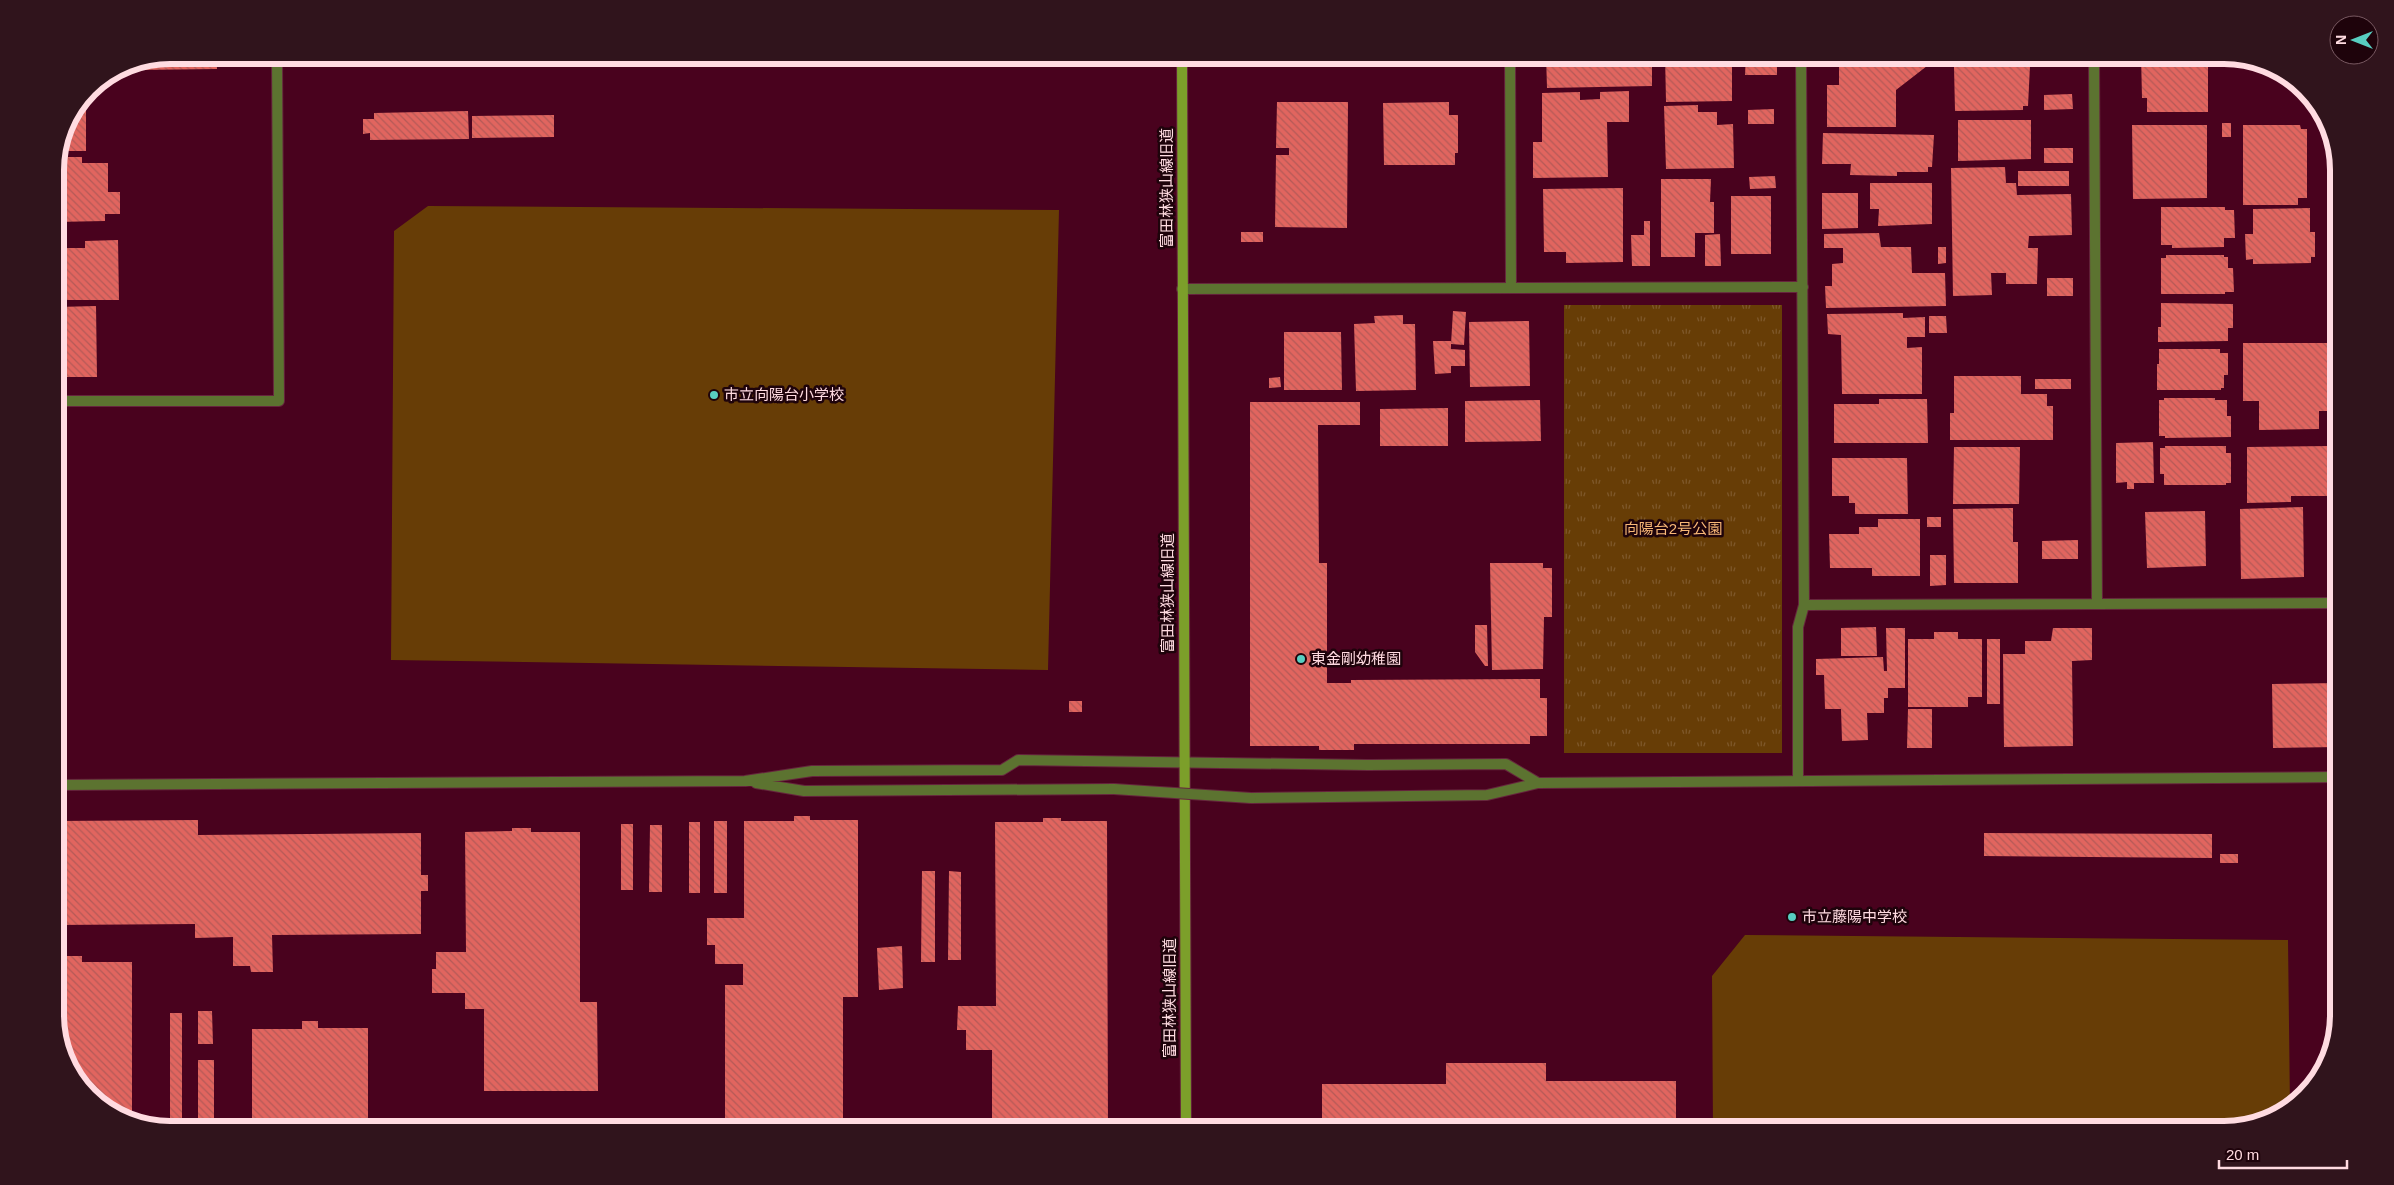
<svg xmlns="http://www.w3.org/2000/svg" width="2394" height="1185" font-family="Arial,'Noto Sans JP',sans-serif">
  <style>
    .park { fill: url(#park-tufts) }
    .pitch { fill: #673d06 }
    .building { fill: url(#building-back-hatch) }
    .lines { fill: none; stroke-linecap: round; stroke-linejoin: round }
    .street-casing { stroke: #66253d; stroke-width: 12 }
    .secondary-casing { stroke: #66253d; stroke-width: 12 }
    .street { stroke: #5c7330; stroke-width: 10 }
    .secondary { stroke: #7c9f2a; stroke-width: 10 }
    .street-bridge-casing { stroke: #66253d; stroke-width: 12; stroke-linecap: butt }
    .street-bridge { stroke: #5c7330; stroke-width: 10 }
    .poi-dot { fill: #58cec1; stroke: #1e030b; stroke-width: 2 }
    .labels { text-anchor: middle; stroke-width: 5; stroke-linejoin: round; paint-order: stroke }
    .street-label { font-size: 15px; fill: #ffdbe1; stroke: #1e030b }
    .poi-label { font-size: 15px; fill: #ffdbe1; stroke: #1e030b; text-anchor: start }
    .park-label { font-size: 15px; fill: #f9b877; stroke: #1e030b }
    .rim { fill: none; stroke: #ffdbe1; stroke-width: 6 }
  </style>
  <defs>
    <pattern id="park-tufts" width="24" height="20" patternUnits="userSpaceOnUse" patternTransform="scale(1.25)"><rect width="24" height="20" fill="#673d06"/><path d="M3 7l-1-3M5 7V3M7 7l1-3M15 17l-1-3M17 17v-4M19 17l1-3" fill="none" stroke="#7e582a"/></pattern>
    <pattern id="building-back-hatch" width="6" height="6" patternUnits="userSpaceOnUse" patternTransform="scale(1.25)"><rect width="6" height="6" fill="#e1655f"/><path d="M-1 5l2 2M0 0l6 6M5-1l2 2" fill="none" stroke="#b45a57"/></pattern>
  </defs>
  <rect width="100%" height="100%" fill="#49021e"/>
  <!-- park -->
  <path class="park" d="M 1564,305 L 1782,305 L 1782,753 L 1564,753 Z"/>
  <!-- pitch -->
  <path class="pitch" d="M 428,206 L 1059,210 L 1048,670 L 391,660 L 394,231 Z
    M 1745,935 L 2288,940 L 2290,1108 L 2225,1130 L 1713,1130 L 1712,976 Z"/>
  <!-- building -->
  <path class="building" d="M 170,55 L 217,55 L 217,69 L 136,70 L 136,62 Z
    M 1546,55 L 1652,55 L 1652,86 L 1547,88 Z
    M 1665,55 L 1732,55 L 1732,101 L 1666,102 Z
    M 1746,55 L 1777,55 L 1777,75 L 1745,75 Z
    M 1856,55 L 1911,55 L 1927,66 L 1896,90 L 1896,127 L 1827,127 L 1827,85 L 1839,85 L 1839,60 L 1856,60 Z
    M 1950,55 L 2018,55 L 2018,63 L 1950,63 Z
    M 2031,55 L 2072,55 L 2072,63 L 2031,64 Z
    M 2141,55 L 2208,55 L 2208,112 L 2147,112 L 2147,98 L 2142,98 Z
    M 2030,66 L 2028,106 L 2023,106 L 2023,110 L 1955,111 L 1954,67 Z
    M 93,85 L 93,102 L 86,102 L 86,151 L 58,151 L 64,125 L 89,88 Z
    M 1629,91 L 1629,122 L 1607,122 L 1608,177 L 1533,178 L 1533,142 L 1542,142 L 1542,93 L 1580,92 L 1580,100 L 1600,99 L 1600,92 Z
    M 2072,94 L 2073,109 L 2044,110 L 2044,95 Z
    M 1277,102 L 1348,102 L 1347,228 L 1275,227 L 1276,155 L 1289,155 L 1289,148 L 1276,148 Z
    M 1449,102 L 1449,115 L 1458,115 L 1458,153 L 1455,153 L 1455,165 L 1384,165 L 1383,103 Z
    M 1698,105 L 1698,112 L 1717,112 L 1717,125 L 1733,124 L 1734,168 L 1666,169 L 1664,106 Z
    M 1774,109 L 1774,124 L 1748,124 L 1748,110 Z
    M 468,111 L 469,139 L 370,140 L 370,133 L 363,134 L 363,119 L 374,119 L 374,113 Z
    M 554,115 L 554,137 L 472,138 L 472,116 Z
    M 1958,120 L 2031,120 L 2031,159 L 1958,161 Z
    M 2222,123 L 2231,123 L 2231,137 L 2222,137 Z
    M 2132,125 L 2207,125 L 2207,198 L 2133,199 Z
    M 2243,125 L 2300,125 L 2301,129 L 2307,129 L 2307,198 L 2298,198 L 2298,205 L 2243,205 Z
    M 1823,133 L 1934,135 L 1932,167 L 1928,167 L 1928,172 L 1897,172 L 1897,176 L 1850,175 L 1851,164 L 1822,164 Z
    M 2044,148 L 2073,148 L 2073,163 L 2044,163 Z
    M 61,157 L 82,157 L 82,163 L 108,163 L 108,192 L 120,192 L 120,214 L 105,214 L 105,221 L 55,222 L 55,163 L 61,163 Z
    M 2005,167 L 2006,183 L 2016,183 L 2017,195 L 2071,194 L 2072,235 L 2029,236 L 2028,248 L 2038,248 L 2037,284 L 2006,284 L 2006,273 L 1991,273 L 1992,295 L 1953,296 L 1951,168 Z
    M 2018,171 L 2069,171 L 2069,186 L 2018,186 Z
    M 2334,171 L 2339,171 L 2339,200 L 2335,200 Z
    M 1775,176 L 1776,188 L 1750,189 L 1749,177 Z
    M 1661,179 L 1711,179 L 1710,202 L 1714,202 L 1714,233 L 1695,233 L 1695,257 L 1661,257 Z
    M 1870,183 L 1932,183 L 1932,224 L 1878,226 L 1879,209 L 1870,209 Z
    M 1623,188 L 1623,262 L 1566,263 L 1566,252 L 1544,252 L 1543,189 Z
    M 1822,193 L 1858,193 L 1858,228 L 1822,229 Z
    M 1731,196 L 1771,196 L 1771,254 L 1731,254 Z
    M 2161,207 L 2225,207 L 2225,210 L 2234,210 L 2235,238 L 2224,238 L 2224,247 L 2172,248 L 2172,245 L 2161,245 Z
    M 2310,208 L 2310,232 L 2315,232 L 2315,257 L 2311,257 L 2311,263 L 2253,264 L 2253,259 L 2246,260 L 2245,234 L 2253,234 L 2253,209 Z
    M 2332,209 L 2339,209 L 2339,238 L 2332,238 Z
    M 1644,221 L 1650,221 L 1650,266 L 1632,266 L 1631,235 L 1644,235 Z
    M 1241,232 L 1263,232 L 1263,242 L 1241,242 Z
    M 1879,233 L 1881,247 L 1911,247 L 1912,273 L 1945,273 L 1946,306 L 1826,308 L 1825,286 L 1832,286 L 1832,264 L 1843,263 L 1843,248 L 1824,248 L 1824,234 Z
    M 1720,234 L 1721,266 L 1705,266 L 1705,235 Z
    M 118,240 L 119,300 L 55,300 L 55,248 L 85,248 L 85,241 Z
    M 1938,247 L 1946,247 L 1946,263 L 1938,264 Z
    M 2166,255 L 2224,255 L 2224,257 L 2228,257 L 2228,268 L 2233,268 L 2234,292 L 2225,292 L 2225,294 L 2161,294 L 2161,258 L 2166,258 Z
    M 2047,278 L 2073,278 L 2073,296 L 2047,296 Z
    M 2161,303 L 2233,304 L 2233,328 L 2228,328 L 2228,341 L 2158,342 L 2158,327 L 2161,327 Z
    M 96,306 L 97,377 L 55,377 L 57,307 Z
    M 1453,311 L 1466,312 L 1464,345 L 1451,344 Z
    M 1903,313 L 1903,318 L 1925,317 L 1925,337 L 1907,337 L 1907,348 L 1922,347 L 1922,394 L 1842,394 L 1841,335 L 1828,334 L 1827,314 Z
    M 1403,315 L 1403,324 L 1415,324 L 1416,390 L 1356,391 L 1354,324 L 1375,323 L 1374,316 Z
    M 1929,316 L 1946,316 L 1947,333 L 1929,333 Z
    M 1529,321 L 1530,386 L 1470,387 L 1469,322 Z
    M 1284,332 L 1341,332 L 1342,390 L 1284,390 Z
    M 1433,341 L 1451,341 L 1451,349 L 1465,350 L 1465,366 L 1451,366 L 1451,373 L 1435,374 Z
    M 2243,343 L 2328,343 L 2329,411 L 2319,411 L 2319,429 L 2259,430 L 2259,401 L 2243,401 Z
    M 2159,349 L 2220,349 L 2220,353 L 2228,353 L 2228,375 L 2224,375 L 2224,388 L 2221,388 L 2221,390 L 2157,390 L 2157,364 L 2159,364 Z
    M 1954,376 L 2021,376 L 2021,394 L 2047,394 L 2047,406 L 2053,406 L 2053,440 L 1950,440 L 1950,413 L 1954,413 Z
    M 1280,377 L 1281,387 L 1269,388 L 1269,378 Z
    M 2035,379 L 2071,379 L 2071,389 L 2035,389 Z
    M 2164,398 L 2215,398 L 2215,400 L 2227,400 L 2227,416 L 2231,416 L 2231,437 L 2165,438 L 2165,436 L 2159,436 L 2159,400 L 2164,400 Z
    M 1879,399 L 1927,399 L 1928,443 L 1834,443 L 1834,404 L 1879,404 Z
    M 1540,400 L 1541,441 L 1465,442 L 1465,401 Z
    M 1250,402 L 1360,402 L 1360,425 L 1318,425 L 1319,563 L 1327,563 L 1327,683 L 1351,683 L 1351,680 L 1540,679 L 1540,698 L 1547,698 L 1547,736 L 1530,736 L 1530,744 L 1354,744 L 1354,750 L 1319,750 L 1319,746 L 1250,746 Z
    M 1448,408 L 1448,446 L 1380,446 L 1380,409 Z
    M 2153,442 L 2154,483 L 2134,483 L 2134,489 L 2127,489 L 2127,482 L 2116,483 L 2116,443 Z
    M 2165,446 L 2226,446 L 2226,453 L 2231,453 L 2231,483 L 2226,483 L 2226,485 L 2164,485 L 2164,474 L 2160,474 L 2160,448 L 2165,448 Z
    M 2330,446 L 2330,496 L 2291,496 L 2291,502 L 2247,503 L 2247,447 Z
    M 1954,447 L 2020,447 L 2019,504 L 1953,504 Z
    M 1832,458 L 1907,458 L 1908,514 L 1855,514 L 1855,503 L 1849,503 L 1849,496 L 1832,496 Z
    M 2303,507 L 2304,577 L 2241,579 L 2240,509 Z
    M 2013,508 L 2013,542 L 2018,542 L 2018,583 L 1954,583 L 1953,509 Z
    M 2205,511 L 2206,566 L 2147,568 L 2145,512 Z
    M 1927,517 L 1941,517 L 1941,527 L 1927,527 Z
    M 1878,519 L 1920,519 L 1920,576 L 1872,576 L 1872,568 L 1830,568 L 1829,534 L 1859,534 L 1859,527 L 1878,527 Z
    M 2078,540 L 2078,559 L 2042,559 L 2042,541 Z
    M 1930,555 L 1946,555 L 1946,585 L 1930,586 Z
    M 1490,563 L 1543,563 L 1543,568 L 1552,568 L 1552,617 L 1544,617 L 1543,669 L 1492,670 Z
    M 1475,625 L 1487,625 L 1488,666 L 1485,666 L 1475,652 Z
    M 1876,627 L 1877,656 L 1841,656 L 1841,628 Z
    M 1886,628 L 1905,628 L 1905,688 L 1888,688 L 1888,698 L 1884,698 L 1884,713 L 1867,713 L 1868,740 L 1842,741 L 1841,709 L 1825,709 L 1824,675 L 1816,675 L 1816,659 L 1883,657 L 1884,671 L 1887,671 Z
    M 2053,628 L 2092,628 L 2092,660 L 2072,661 L 2073,746 L 2004,747 L 2003,654 L 2025,654 L 2025,641 L 2051,641 Z
    M 1934,632 L 1958,632 L 1958,639 L 1982,639 L 1982,697 L 1968,697 L 1968,707 L 1908,707 L 1908,639 L 1934,639 Z
    M 1987,639 L 2000,639 L 2000,704 L 1987,704 Z
    M 2339,683 L 2339,747 L 2273,748 L 2272,684 Z
    M 1069,701 L 1082,701 L 1082,712 L 1069,712 Z
    M 1908,709 L 1932,709 L 1932,748 L 1907,748 Z
    M 794,816 L 810,816 L 810,820 L 858,820 L 858,997 L 843,997 L 843,1130 L 725,1130 L 725,985 L 743,985 L 743,964 L 715,964 L 715,945 L 707,945 L 707,918 L 744,918 L 744,821 L 794,821 Z
    M 1043,818 L 1061,818 L 1061,821 L 1107,821 L 1108,1130 L 992,1130 L 992,1050 L 966,1050 L 966,1030 L 957,1030 L 958,1006 L 996,1006 L 995,822 L 1043,822 Z
    M 198,820 L 198,835 L 421,833 L 421,875 L 428,875 L 428,891 L 421,891 L 421,934 L 272,935 L 273,972 L 251,972 L 250,966 L 233,966 L 233,937 L 195,938 L 195,924 L 55,925 L 55,821 Z
    M 714,821 L 727,821 L 727,893 L 714,893 Z
    M 689,822 L 700,822 L 700,893 L 689,893 Z
    M 621,824 L 633,824 L 633,890 L 621,890 Z
    M 650,825 L 662,825 L 662,892 L 649,892 Z
    M 512,828 L 531,828 L 531,832 L 580,832 L 580,1002 L 597,1002 L 598,1091 L 484,1091 L 484,1009 L 465,1009 L 465,993 L 432,993 L 432,969 L 436,969 L 436,952 L 466,952 L 465,832 L 512,831 Z
    M 1984,833 L 2212,834 L 2212,858 L 1984,856 Z
    M 2220,854 L 2238,854 L 2238,863 L 2220,863 Z
    M 922,871 L 935,871 L 935,962 L 921,962 Z
    M 949,871 L 961,872 L 961,960 L 948,960 Z
    M 902,946 L 903,988 L 879,990 L 877,948 Z
    M 65,956 L 82,956 L 82,962 L 132,962 L 132,1121 L 119,1118 L 74,1079 L 55,1023 L 55,962 L 65,962 Z
    M 198,1011 L 212,1011 L 213,1044 L 198,1044 Z
    M 170,1013 L 182,1013 L 182,1130 L 170,1130 Z
    M 302,1021 L 318,1021 L 318,1028 L 368,1028 L 368,1119 L 334,1119 L 334,1130 L 252,1130 L 252,1029 L 302,1029 Z
    M 198,1060 L 214,1060 L 214,1126 L 198,1126 Z
    M 1446,1063 L 1546,1063 L 1546,1081 L 1676,1081 L 1676,1130 L 1322,1130 L 1322,1084 L 1446,1084 Z"/>
  <g class="lines">
    <!-- street casing -->
    <g class="street-casing">
      <path id="street" d="M 1510,55 L 1511,288
        M 2094,55 L 2097,604
        M 1182,289 L 1803,287
        M 55,401 L 279,401 L 277,55
        M 1804,605 L 2339,603
        M 1798,781 L 1798,627 L 1804,605 L 1801,55
        M 756,783 L 804,791 L 1114,789
        M 55,785 L 745,781 L 812,771 L 1002,770 L 1018,760 L 1368,765 L 1506,764 L 1538,783
        M 1251,798 L 1487,795 L 1538,783 L 2339,777"/>
    </g>
    <!-- secondary casing -->
    <g class="secondary-casing">
      <path id="secondary" d="M 1182,55 L 1186,1130"/>
    </g>
    <!-- street -->
    <use href="#street" class="street"/>
    <!-- secondary -->
    <use href="#secondary" class="secondary"/>
    <!-- street-bridge casing -->
    <g class="street-bridge-casing">
      <path id="street-bridge" d="M 1114,789 L 1251,798"/>
    </g>
    <!-- street-bridge -->
    <use href="#street-bridge" class="street-bridge"/>
  </g>
  <!-- markers -->
  <g class="poi-dot">
    <circle cx="714" cy="395" r="5"/>
    <circle cx="1301" cy="659" r="5"/>
    <circle cx="1792" cy="917" r="5"/>
  </g>
  <g class="labels">
    <!-- street labels -->
    <g class="street-label">
      <text transform="translate(1167 188) rotate(-90)" y="5">富田林狭山線旧道</text>
      <text transform="translate(1168 593) rotate(-90)" y="5">富田林狭山線旧道</text>
      <text transform="translate(1170 998) rotate(-90)" y="5">富田林狭山線旧道</text>
    </g>
    <!-- poi labels -->
    <g class="poi-label">
      <text x="724" y="400">市立向陽台小学校</text>
      <text x="1311" y="664">東金剛幼稚園</text>
      <text x="1802" y="922">市立藤陽中学校</text>
    </g>
    <!-- park labels -->
    <g class="park-label">
      <text x="1673" y="534">向陽台2号公園</text>
    </g>
  </g>
  <!-- crop -->
  <path d="M0 0H2394V1185H0ZM170 64H2224A106 106 0 0 1 2330 170V1015A106 106 0 0 1 2224 1121H170A106 106 0 0 1 64 1015V170A106 106 0 0 1 170 64Z" fill="#30141c" fill-rule="evenodd"/>
  <path class="rim" d="M170 64H2224A106 106 0 0 1 2330 170V1015A106 106 0 0 1 2224 1121H170A106 106 0 0 1 64 1015V170A106 106 0 0 1 170 64Z"/>
  <!-- north arrow -->
  <g transform="translate(2354 40) rotate(270)"><circle r="24" fill="#1e030b" stroke="#785961"/>
  <path d="M0-4L9 19L0 12L-9 19Z" fill="#58cec1"/>
  <text y="-8" font-size="14" font-weight="bold" text-anchor="middle" fill="#ffdbe1">N</text>
  </g>
  <!-- scale -->
  <path d="M2219 1160v8h128v-8" fill="none" stroke="#ffdbe1" stroke-width="2.5"/>
  <text x="2226" y="1160" font-size="15" fill="#ffdbe1" stroke="#1e030b" stroke-width="4" paint-order="stroke">20 m</text>
</svg>
